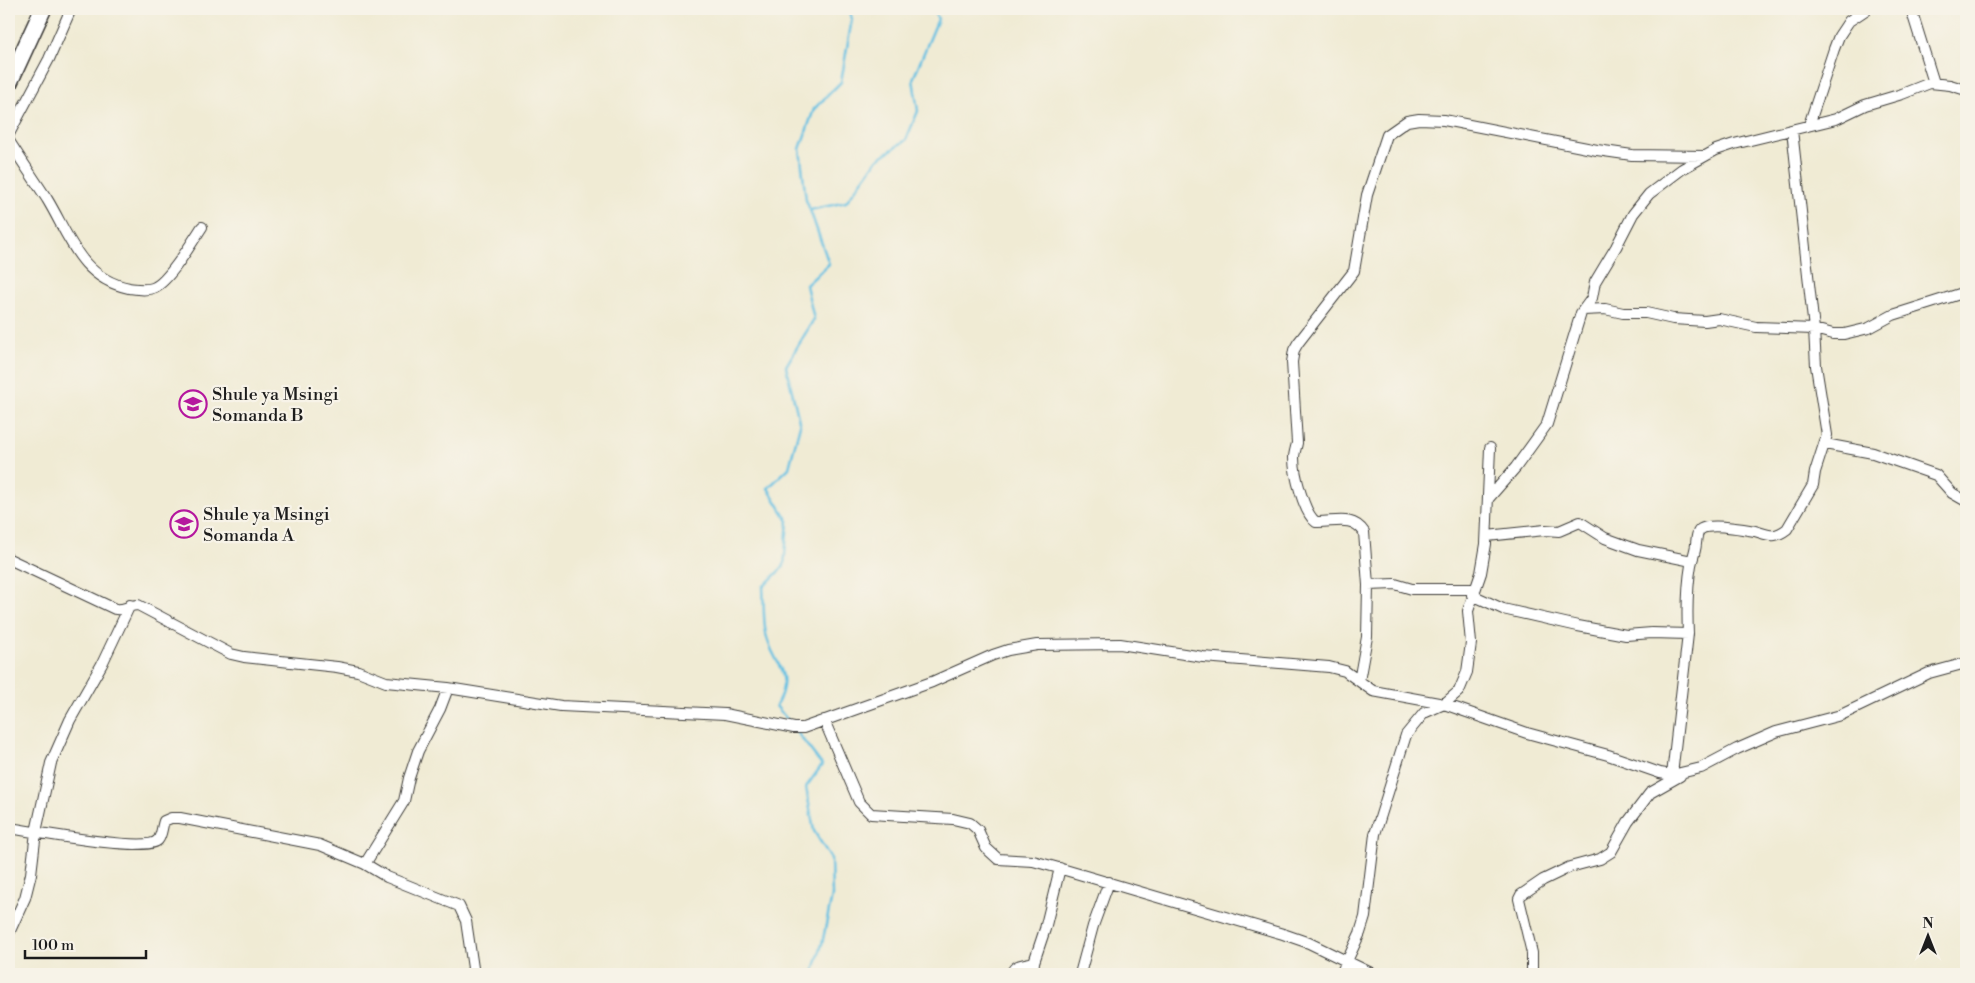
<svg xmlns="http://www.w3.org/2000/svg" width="1975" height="983" font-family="'Libre Bodoni',serif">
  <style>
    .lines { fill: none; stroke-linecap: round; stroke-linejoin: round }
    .stream { stroke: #65c1e3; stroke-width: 2.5 }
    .minor-casing { stroke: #3c3b38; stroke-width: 12 }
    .trunk-casing { stroke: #3c3b38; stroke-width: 19 }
    .minor { stroke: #fff; stroke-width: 10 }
    .trunk { stroke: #fff; stroke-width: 16 }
    .labels { text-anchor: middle; stroke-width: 4.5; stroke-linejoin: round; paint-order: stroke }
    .poi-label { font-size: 18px; fill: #1c1c1c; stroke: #f7f3e8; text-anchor: start }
  </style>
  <rect width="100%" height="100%" fill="#f7f3e8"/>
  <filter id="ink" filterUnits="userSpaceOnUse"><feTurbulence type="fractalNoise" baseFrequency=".02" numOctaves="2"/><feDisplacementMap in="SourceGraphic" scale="10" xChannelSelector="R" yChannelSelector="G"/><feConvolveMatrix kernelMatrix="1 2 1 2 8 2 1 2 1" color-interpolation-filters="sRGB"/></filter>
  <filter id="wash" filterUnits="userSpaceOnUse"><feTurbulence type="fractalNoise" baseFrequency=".0096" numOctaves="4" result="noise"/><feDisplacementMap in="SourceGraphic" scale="20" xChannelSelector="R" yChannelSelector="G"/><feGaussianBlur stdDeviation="1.12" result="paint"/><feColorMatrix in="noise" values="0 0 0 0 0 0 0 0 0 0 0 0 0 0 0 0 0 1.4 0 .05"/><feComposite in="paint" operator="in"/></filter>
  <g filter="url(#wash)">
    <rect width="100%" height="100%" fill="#f0ebd4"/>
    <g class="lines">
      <!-- stream -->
      <path class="stream" d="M 810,210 L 806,200 L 800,149 L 814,109 L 841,82 L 852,19 L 849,9
        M 790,723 L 776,706 C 795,671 772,663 766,634 C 763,619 764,602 763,587 L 784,566 L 788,521 L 768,488 L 789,468 L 800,425 L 786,366 L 814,319 L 806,285 L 829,264 L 810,210 L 846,202 L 878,159 L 906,140 L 918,111 L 913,79 L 938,19 L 933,9
        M 796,731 L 822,765 L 806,787 L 814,831 L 831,859 L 832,896 L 822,944 L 813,974"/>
    </g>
  </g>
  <g filter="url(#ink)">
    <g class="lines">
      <!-- minor casing -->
      <g class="minor-casing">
        <path id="minor" d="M 1911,9 L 1934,83
          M 1809,125 L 1834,49 L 1839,36 L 1849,21 L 1867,9
          M 9,134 L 49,59 L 71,9
          M 9,141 C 21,160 34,179 47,199 C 69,235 80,278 129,288 C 137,289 147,291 155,287 C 170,280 192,242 202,227
          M 1583,310 L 1605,309 L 1623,313 L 1646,313 L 1673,319 L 1705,321 L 1719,319 L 1756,327 L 1814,329 L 1833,334 L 1844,334 L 1869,328 L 1893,315 L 1966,292
          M 1825,444 L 1873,453 L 1936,475 L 1952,493 L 1966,501
          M 1488,499 L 1516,467 L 1547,424 L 1581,313 L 1592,298 L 1595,282 L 1616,247 L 1633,214 L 1649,194 L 1682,169 L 1716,150 L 1734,144 L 1836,119 L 1865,105 L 1902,94 L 1930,83 L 1950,85 L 1966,90
          M 1487,536 L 1545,530 L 1559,531 L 1580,522 L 1605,538 L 1638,550 L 1692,561
          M 9,559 L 115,609 C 123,611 129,605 138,605 L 231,654 L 244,657 L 337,667 L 358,671 L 386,682 L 448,688 L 561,706 L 725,714 L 794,728 L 803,728 L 932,682 L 993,655 L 1008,650 L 1037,645 L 1120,644 L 1203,657 L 1329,667 L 1345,671 L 1373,691 L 1444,704 L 1527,733 L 1608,755 L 1660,773 L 1672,775 L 1701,768 L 1737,749 L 1776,732 L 1841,715 L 1929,673 L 1966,663
          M 1368,585 L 1395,584 L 1412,589 L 1475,589
          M 1472,595 L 1503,609 L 1578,626 L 1626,635 L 1652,633 L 1688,634
          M 1359,681 L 1367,637 L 1368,585 L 1364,532 C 1352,514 1333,523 1316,522 C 1304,514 1294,473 1294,458 C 1294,453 1296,448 1297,443 L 1292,362 L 1294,350 L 1298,343 L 1354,271 L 1367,195 L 1387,135 L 1407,121 L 1419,119 L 1444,120 L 1597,150 L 1632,155 L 1705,156
          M 824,720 L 859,802 L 871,814 L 953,819 L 970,823 L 978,830 L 986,848 L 998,859 L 1033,861 L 1055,867 L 1283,934 L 1309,943 L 1373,974
          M 1672,775 L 1688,634 C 1687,612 1687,588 1691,565 C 1692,560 1694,555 1695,550 C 1697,544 1695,533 1701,529 C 1710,523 1744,529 1755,531 C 1769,535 1774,539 1787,529 L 1813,485 L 1815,472 L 1827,435 L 1816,366 L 1814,329 L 1792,130
          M 9,828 C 30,831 147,853 158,840 C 162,835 162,826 164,821 L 171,818 L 180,818 L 320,845 L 365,864 L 387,877 L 459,906 L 466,921 L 473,968 L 471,974
          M 365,864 L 404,801 L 409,778 L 418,751 L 440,709 L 448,688
          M 9,933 L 25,898 L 31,874 L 36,832 L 51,763 L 70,720 L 102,664 L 130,605
          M 1011,974 C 1015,963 1024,965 1034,962
          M 1033,974 L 1034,962 L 1045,929 L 1060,868
          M 1080,974 L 1093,926 L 1109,882
          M 1341,974 L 1360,933 L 1365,917 L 1375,834 L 1406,735 L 1424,713 L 1444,704 L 1459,691 L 1467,672 L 1471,643 L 1468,611 L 1481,573 L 1486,544 L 1490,448
          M 1532,974 L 1532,953 L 1519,899 L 1521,895 L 1543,880 L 1570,867 L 1600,859 L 1611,852 L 1628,822 L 1650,793 L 1680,776"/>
      </g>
      <!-- trunk casing -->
      <g class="trunk-casing">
        <path id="trunk" d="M 9,83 L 43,9"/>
      </g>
      <!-- minor -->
      <use href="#minor" class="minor"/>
      <!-- trunk -->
      <use href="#trunk" class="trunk"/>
    </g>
  </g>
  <!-- icons -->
  <defs>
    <g id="school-ring" transform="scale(1.4375)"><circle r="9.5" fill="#f7f3e8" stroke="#b5179e" stroke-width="1.5"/><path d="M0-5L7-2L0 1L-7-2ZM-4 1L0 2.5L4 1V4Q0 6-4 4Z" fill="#b5179e"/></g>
  </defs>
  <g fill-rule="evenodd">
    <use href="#school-ring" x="193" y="404"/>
    <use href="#school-ring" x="184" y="524"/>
  </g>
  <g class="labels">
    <!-- poi labels -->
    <g class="poi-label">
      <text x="212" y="400">Shule ya Msingi<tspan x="212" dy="21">Somanda B</tspan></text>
      <text x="203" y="520">Shule ya Msingi<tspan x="203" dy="21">Somanda A</tspan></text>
    </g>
  </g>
  <!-- margin -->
  <rect width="1975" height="983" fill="none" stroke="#f7f3e8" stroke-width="30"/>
  <!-- north arrow -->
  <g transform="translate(1928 936)" stroke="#f7f3e8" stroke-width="4" paint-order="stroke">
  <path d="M0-4L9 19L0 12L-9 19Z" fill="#1c1c1c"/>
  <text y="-8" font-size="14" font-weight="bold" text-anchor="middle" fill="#1c1c1c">N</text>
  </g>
  <!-- scale -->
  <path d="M25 950v8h121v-8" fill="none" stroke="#1c1c1c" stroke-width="2.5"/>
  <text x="32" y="950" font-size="15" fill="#1c1c1c" stroke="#f7f3e8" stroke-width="4" paint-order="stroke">100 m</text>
</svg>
